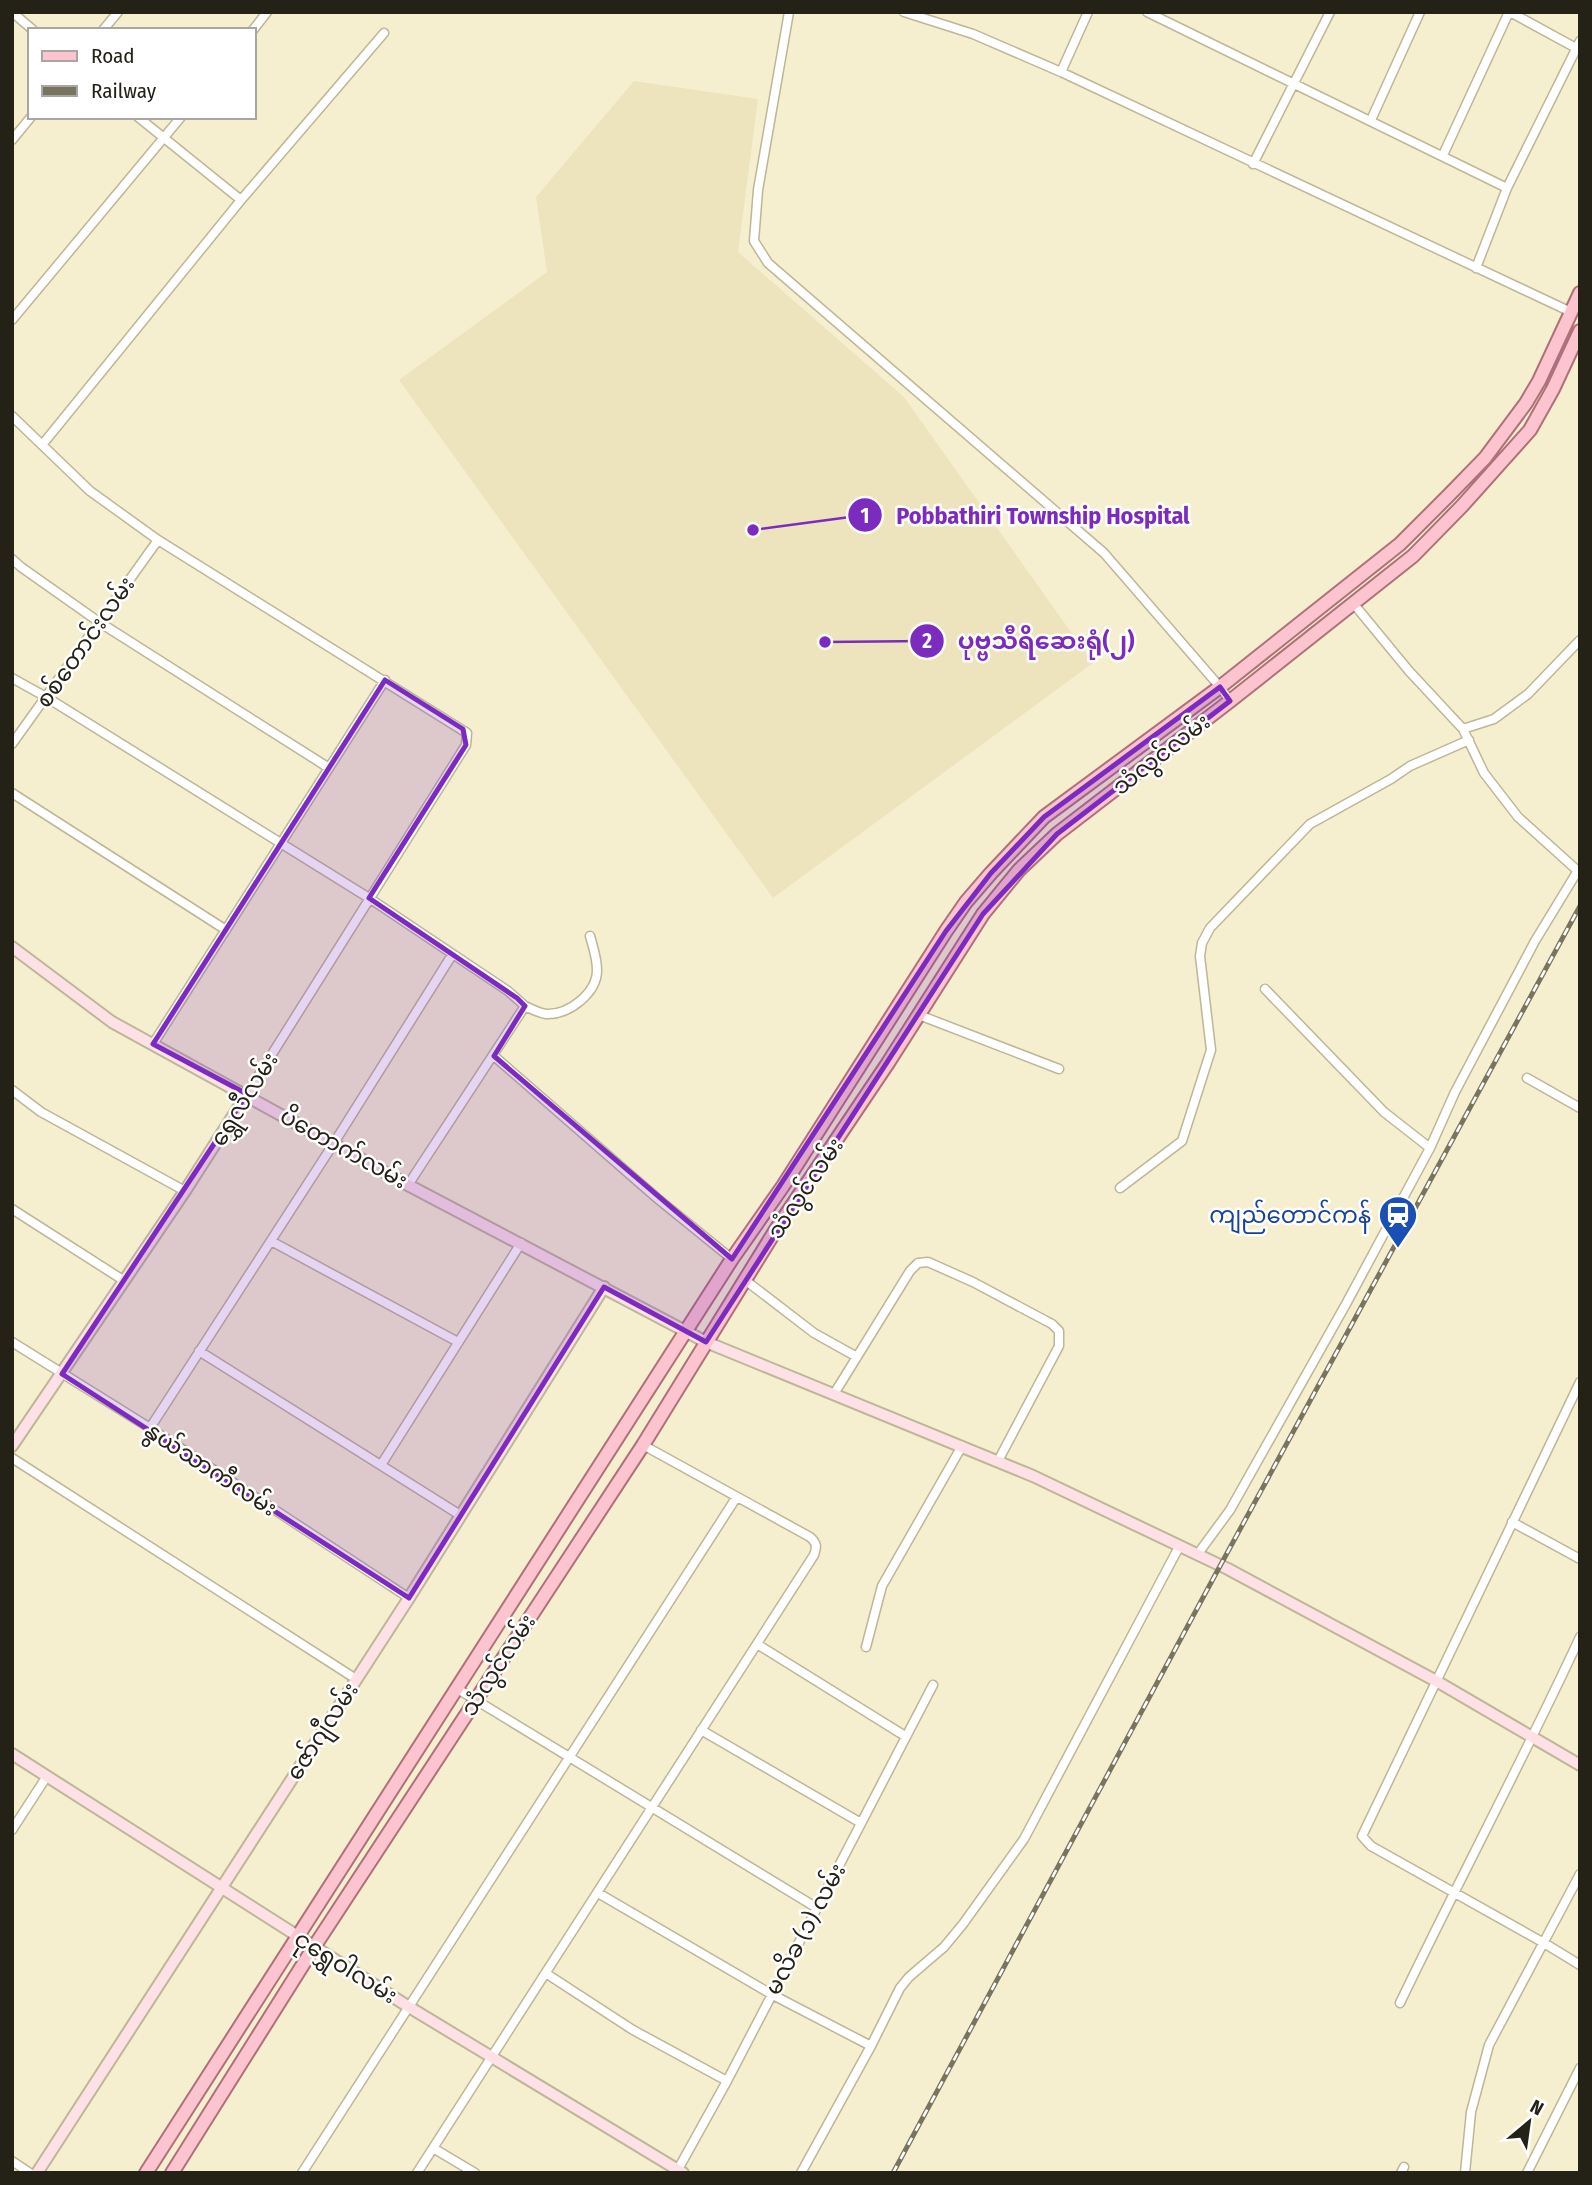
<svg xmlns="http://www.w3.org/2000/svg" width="1592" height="2185" font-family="'Fira Sans Condensed','Noto Sans Myanmar',sans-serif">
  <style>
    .built { fill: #ede4be }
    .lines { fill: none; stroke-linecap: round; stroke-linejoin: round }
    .street-casing { stroke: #bdb697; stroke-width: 11 }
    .secondary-casing { stroke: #bdb697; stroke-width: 14 }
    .primary-casing { stroke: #ae7179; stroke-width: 16 }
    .street { stroke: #fff; stroke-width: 8 }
    .secondary { stroke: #fde1e7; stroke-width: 10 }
    .primary { stroke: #fbc4cf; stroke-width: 12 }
    .rail-casing { stroke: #787460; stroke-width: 5 }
    .rail { stroke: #fff; stroke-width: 2.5; stroke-dasharray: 8; stroke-linecap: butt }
    .marked { fill: #7b2cbf; fill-opacity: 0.2; stroke: #7b2cbf; stroke-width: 5; stroke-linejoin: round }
    .labels { text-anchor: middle; stroke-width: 5; stroke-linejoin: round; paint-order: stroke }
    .street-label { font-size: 23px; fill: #242116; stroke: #fff }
    .transit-label { font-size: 23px; fill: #164399; stroke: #fff; text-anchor: end }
    .leader { fill: none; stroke: #7b2cbf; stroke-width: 2.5 }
    .callout-dot { fill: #7b2cbf; stroke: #fff; stroke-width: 2.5 }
    .mark-label { font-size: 21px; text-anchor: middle; font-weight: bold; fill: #fff }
    .callout-label { font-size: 24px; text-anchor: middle; font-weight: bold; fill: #7b2cbf; stroke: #fff; stroke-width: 5; stroke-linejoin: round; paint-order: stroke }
  </style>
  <rect width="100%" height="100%" fill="#f6efcf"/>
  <!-- built -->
  <path class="built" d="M 634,81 L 758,99 L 738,252 L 904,397 L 1093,663 L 773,898 L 399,380 L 547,272 L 536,197 Z"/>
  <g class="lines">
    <!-- street casing -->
    <g class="street-casing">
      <path id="street" d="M 12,12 L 33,30
        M 789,12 L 758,190 L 754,241 L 768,263 L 1104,553 L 1220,687 L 1230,701
        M 904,12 L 973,34 L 1061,72 L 1571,312
        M 1147,12 L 1507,188
        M 1510,12 L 1576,48
        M 103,30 L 118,12
        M 253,30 L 267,12
        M 1061,72 L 1088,12
        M 138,117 L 241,200
        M 1371,120 L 1420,12
        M 12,140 L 31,117
        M 1443,155 L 1509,12
        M 1253,164 L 1330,12
        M 1476,268 L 1507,188 L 1580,41
        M 12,320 L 181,117
        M 12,416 L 90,491 L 158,540 L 467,733 L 466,745 L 247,1094
        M 42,445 L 241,200 L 384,33
        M 12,559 L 21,567 L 99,622 L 329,768
        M 1353,603 L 1409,671 L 1463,729 L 1484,773 L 1518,817 L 1579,872
        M 12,678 L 46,697 L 369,898 L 508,991 L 525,1006 L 408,1185
        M 1463,729 L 1494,719 L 1528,694 L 1580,640
        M 12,744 L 158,540
        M 12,793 L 226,930
        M 1265,989 L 1384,1112 L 1430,1148
        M 525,1006 C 531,1009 539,1013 546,1014 C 569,1015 597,993 597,970 C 597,958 593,947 590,936
        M 919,1015 L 1059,1069
        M 153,1044 L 385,680
        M 494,1056 L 658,1199 L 732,1259
        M 1527,1078 L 1580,1108
        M 12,1090 L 41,1112 L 185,1191
        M 1120,1188 L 1182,1141 L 1211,1050 L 1200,956 L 1202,943 L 1210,928 L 1310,824 L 1391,779 L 1410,766 L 1469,740
        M 12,1209 L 123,1280
        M 271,1241 L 458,1342
        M 745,1280 L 814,1333 L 857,1357
        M 12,1342 L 150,1428 L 409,1598
        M 199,1351 L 460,1515
        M 1580,1382 L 1362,1836 L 1371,1846 L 1544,1943 L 1580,1965
        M 834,1394 L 910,1271 L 918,1263 L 928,1262 L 973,1282 L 1052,1324 L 1059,1331 L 1059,1346 L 998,1461
        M 150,1428 L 334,1143 L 452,955
        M 12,1458 L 356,1679
        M 381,1465 L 521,1243
        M 1512,1522 L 1580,1559
        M 1197,1555 L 1230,1510 L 1346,1304 L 1430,1148 L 1455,1092 L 1535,941 L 1577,872
        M 757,1644 L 905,1736
        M 866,1647 L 882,1586 L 962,1446
        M 456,1688 L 817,1908
        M 701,1730 L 861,1823
        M 12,1830 L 47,1776
        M 598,1893 L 771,1994 L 871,2046
        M 547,1974 L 633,2030 L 727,2081
        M 1400,2003 C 1459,1880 1523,1760 1580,1637
        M 433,2148 L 475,2173
        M 12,2161 L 30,2173
        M 302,2173 L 736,1498
        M 417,2173 L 814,1555 C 817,1547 817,1543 810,1537 L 643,1445
        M 676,2173 L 727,2081 L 933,1685
        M 801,2173 L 871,2046 L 900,1988 L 909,1977 L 944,1947 L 963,1924 L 1024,1839 L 1179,1547
        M 1401,2173 L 1404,2167
        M 1465,2173 L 1471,2112 L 1489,2045 L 1580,1874
        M 1527,2173 L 1580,2068"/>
    </g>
    <!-- secondary casing -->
    <g class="secondary-casing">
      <path id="secondary" d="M 12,947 L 112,1022 L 408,1185 L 706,1342 L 1033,1476 L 1228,1569 L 1438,1682 L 1580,1765
        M 12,1446 L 185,1191 L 247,1094
        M 12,1754 L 409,2007 L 683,2173
        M 37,2173 L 409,1598 L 604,1287"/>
    </g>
    <!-- primary casing -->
    <g class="primary-casing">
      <path id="primary" d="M 146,2173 L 732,1259 L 783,1186 L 946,931 L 966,902 L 991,873 L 1044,817 L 1220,687 L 1400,544 L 1449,495 L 1485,458 L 1526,403 L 1539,381 L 1580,293
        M 172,2173 L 314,1947 L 643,1445 L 777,1228 L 888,1063 L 983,914 L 1019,870 L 1057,834 L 1230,701 L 1413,556 L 1462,506 L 1530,430 L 1553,389 L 1580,331"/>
    </g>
    <!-- street -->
    <use href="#street" class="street"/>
    <!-- secondary -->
    <use href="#secondary" class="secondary"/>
    <!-- primary -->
    <use href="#primary" class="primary"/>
    <!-- rail casing -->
    <g class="rail-casing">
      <path id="rail" d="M 893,2173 L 1220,1566 L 1580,906"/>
    </g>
    <!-- rail -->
    <use href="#rail" class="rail"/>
  </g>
  <!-- marked area -->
  <path class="marked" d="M 385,680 L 463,729 L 466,745 L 369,898 L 517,998 L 525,1006 L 494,1056 L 732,1259 L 946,931 L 991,873 L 1044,817 L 1220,687 L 1230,701 L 1057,834 L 983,914 L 706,1342 L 604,1287 L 409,1598 L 62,1374 L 247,1094 L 153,1044 Z"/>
  <!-- icons -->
  <defs>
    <g id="station-pin" transform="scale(2.0125)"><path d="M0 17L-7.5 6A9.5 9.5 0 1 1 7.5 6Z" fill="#1a4fb4" stroke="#fff"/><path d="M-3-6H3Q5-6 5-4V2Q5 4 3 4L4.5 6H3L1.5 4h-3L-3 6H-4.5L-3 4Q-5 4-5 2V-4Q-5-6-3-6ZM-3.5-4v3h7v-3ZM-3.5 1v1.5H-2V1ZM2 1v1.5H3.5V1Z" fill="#fff"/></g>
  </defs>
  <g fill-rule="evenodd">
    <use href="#station-pin" x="1398" y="1215"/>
  </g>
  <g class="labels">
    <!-- street labels -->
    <g class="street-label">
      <text transform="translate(85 642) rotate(-55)" y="8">စစ်တောင်းလမ်း</text>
      <text transform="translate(1161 754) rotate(-38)" y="8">သံလွင်လမ်း</text>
      <text transform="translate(244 1099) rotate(-58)" y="8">ရွှေလီလမ်း</text>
      <text transform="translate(344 1148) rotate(29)" y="8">ပိတောက်လမ်း</text>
      <text transform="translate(805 1188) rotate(-56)" y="8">သံလွင်လမ်း</text>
      <text transform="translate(211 1469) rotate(33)" y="8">နွယ်သာကီလမ်း</text>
      <text transform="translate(498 1665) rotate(-57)" y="8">သံလွင်လမ်း</text>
      <text transform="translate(322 1731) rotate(-57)" y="8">ဇော်ဂျီလမ်း</text>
      <text transform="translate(805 1929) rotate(-62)" y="8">မလိခ (၁) လမ်း</text>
      <text transform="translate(346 1967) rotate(32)" y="8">ငုရွှေဝါလမ်း</text>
    </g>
    <!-- transit labels -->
    <g class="transit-label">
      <text x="1371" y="1223">ကျည်တောင်ကန်</text>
    </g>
  </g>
  <!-- callouts -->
  <path class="leader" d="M753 530L865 515M825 642L927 641"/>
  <g class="callout-dot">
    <circle cx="753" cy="530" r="7"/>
    <circle cx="825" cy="642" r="7"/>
    <circle cx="865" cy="515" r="18"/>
    <circle cx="927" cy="641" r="18"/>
  </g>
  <g class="mark-label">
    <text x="865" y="523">1</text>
    <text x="927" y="648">2</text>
  </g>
  <g class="callout-label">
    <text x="1043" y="524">Pobbathiri Township Hospital</text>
    <text x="1046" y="649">ပုဗ္ဗသီရိဆေးရုံ(၂)</text>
  </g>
  <!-- border -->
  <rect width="1592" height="2185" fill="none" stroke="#242116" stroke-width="28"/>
  <!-- legend -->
  <rect x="28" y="28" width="228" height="91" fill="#ffffff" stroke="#a7a6a2" stroke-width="2"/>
  <rect x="42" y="51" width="35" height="10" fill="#fbc4cf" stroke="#a7a6a2" stroke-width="2"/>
  <text x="91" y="63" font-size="21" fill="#242116">Road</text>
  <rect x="42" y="86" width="35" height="10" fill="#787460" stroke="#a7a6a2" stroke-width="2"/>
  <text x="91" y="98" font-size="21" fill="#242116">Railway</text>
  <!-- north arrow -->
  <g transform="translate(1529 2122) rotate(29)" stroke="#ffffff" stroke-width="5" paint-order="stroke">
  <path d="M0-5L12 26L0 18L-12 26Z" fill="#242116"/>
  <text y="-10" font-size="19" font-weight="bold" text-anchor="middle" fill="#242116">N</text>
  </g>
</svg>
